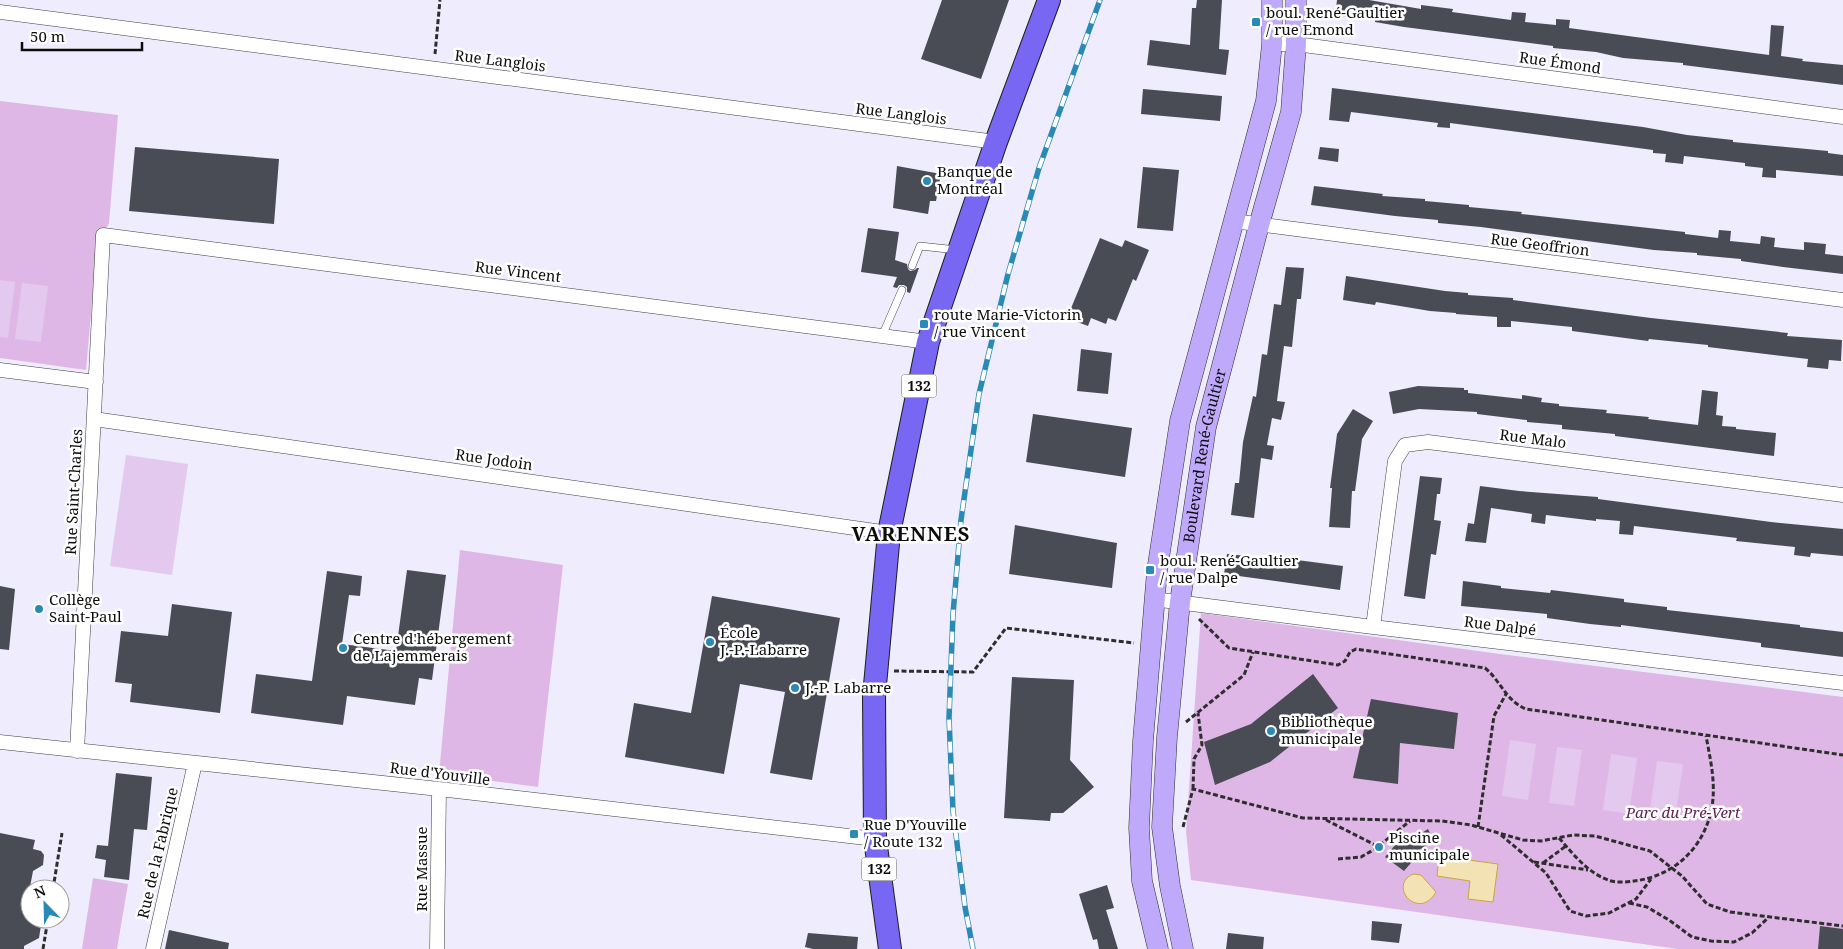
<svg xmlns="http://www.w3.org/2000/svg" width="1843" height="949" font-family="'Noto Serif',serif">
  <style>
    .green { fill: #dfb7e7 }
    .pitch { fill: #e3c9ee }
    .water { fill: #f3e2b3; stroke: #c7a63d }
    .building { fill: #494c54 }
    .lines { fill: none; stroke-linecap: round; stroke-linejoin: round }
    .lane-casing { stroke: #3f3f3f; stroke-width: 8 }
    .street-casing { stroke: #3f3f3f; stroke-width: 15 }
    .secondary-casing { stroke: #2e2e2e; stroke-width: 21 }
    .primary-casing { stroke: #1d1d1d; stroke-width: 24 }
    .path { stroke: #2e2e2e; stroke-width: 3; stroke-dasharray: 5 2.5; stroke-linecap: butt }
    .lane { stroke: #fff; stroke-width: 7 }
    .street { stroke: #fff; stroke-width: 14 }
    .secondary { stroke: #bea9fb; stroke-width: 20 }
    .primary { stroke: #7867f3; stroke-width: 22 }
    .rail-casing { stroke: #2a8ab6; stroke-width: 5.5 }
    .rail { stroke: #fff; stroke-width: 4; stroke-dasharray: 11; stroke-linecap: butt }
    .poi-dot { fill: #2a8ab6; stroke: #fff; stroke-width: 2 }
    .labels { text-anchor: middle; stroke-width: 5; stroke-linejoin: round; paint-order: stroke }
    .shield { fill: #fff; stroke: #555; stroke-width: 1 }
    .shield-label { font-size: 14px; font-weight: bold; fill: #0c0c0c }
    .poi-label { font-size: 15px; fill: #0c0c0c; stroke: #fff; text-anchor: start }
    .street-label { font-size: 15px; fill: #0c0c0c; stroke: #fff }
    .park-label { font-size: 15px; font-style: italic; fill: #602056; stroke: #fff }
    .district-label { font-size: 20px; font-weight: bold; letter-spacing: 1px; fill: #0c0c0c; stroke: #fff }
  </style>
  <rect width="100%" height="100%" fill="#efecfe"/>
  <!-- green -->
  <path class="green" d="M 0,101 L 118,115 L 109,223 L 97,246 L 86,370 L 0,358 Z
    M 460,550 L 563,565 L 538,787 L 439,774 Z
    M 1201,613 L 1500,654 L 1843,697 L 1843,949 L 1678,949 L 1191,880 L 1186,832 Z
    M 93,878 L 128,884 L 117,949 L 82,949 Z"/>
  <!-- pitch -->
  <path class="pitch" d="M 0,280 L 15,282 L 8,338 L 0,337 Z
    M 22,283 L 48,286 L 41,342 L 15,339 Z
    M 126,455 L 188,464 L 172,575 L 110,566 Z
    M 1510,740 L 1536,744 L 1528,800 L 1502,796 Z
    M 1557,747 L 1582,750 L 1574,806 L 1549,803 Z
    M 1611,754 L 1637,758 L 1629,814 L 1603,810 Z
    M 1657,761 L 1683,764 L 1675,820 L 1649,817 Z"/>
  <!-- water -->
  <path class="water" d="M 1439,856 L 1498,864 L 1493,902 L 1468,899 L 1470,881 L 1437,876 Z
    M 1413,874 L 1421,875 L 1436,892 C 1419,922 1387,886 1413,874 Z"/>
  <!-- building -->
  <path class="building" d="M 942,0 L 1009,0 L 981,79 L 921,59 Z
    M 1197,0 L 1222,0 L 1219,49 L 1229,50 L 1226,75 L 1147,65 L 1150,40 L 1190,45 L 1192,8 L 1196,8 Z
    M 1337,0 L 1369,0 L 1421,9 L 1421,5 L 1453,9 L 1452,12 L 1511,20 L 1512,12 L 1526,13 L 1525,22 L 1556,25 L 1556,19 L 1570,20 L 1569,28 L 1769,55 L 1771,25 L 1784,26 L 1781,56 L 1803,59 L 1802,61 L 1843,65 L 1843,85 L 1683,65 L 1683,63 L 1623,58 L 1596,52 L 1553,48 L 1553,46 L 1404,27 L 1375,22 L 1375,20 L 1335,16 Z
    M 1332,88 L 1643,127 L 1687,135 L 1733,140 L 1733,142 L 1828,151 L 1828,153 L 1843,155 L 1843,176 L 1776,170 L 1776,178 L 1762,177 L 1763,168 L 1745,166 L 1745,163 L 1684,156 L 1683,164 L 1665,162 L 1666,154 L 1653,153 L 1653,150 L 1450,123 L 1450,128 L 1437,127 L 1438,123 L 1351,112 L 1349,122 L 1329,120 Z
    M 1143,89 L 1222,96 L 1220,121 L 1141,114 Z
    M 135,147 L 279,159 L 274,224 L 129,211 Z
    M 1320,147 L 1339,149 L 1338,162 L 1318,159 Z
    M 897,166 L 941,174 L 936,201 L 930,201 L 928,214 L 893,208 Z
    M 1143,167 L 1179,170 L 1173,231 L 1137,228 Z
    M 1314,186 L 1383,194 L 1382,196 L 1425,199 L 1425,201 L 1469,205 L 1469,207 L 1522,212 L 1521,214 L 1685,232 L 1685,234 L 1718,238 L 1719,230 L 1731,231 L 1730,241 L 1760,244 L 1761,236 L 1775,238 L 1774,247 L 1804,250 L 1804,242 L 1826,244 L 1825,254 L 1843,256 L 1843,274 L 1783,267 L 1741,261 L 1741,259 L 1697,255 L 1697,253 L 1654,250 L 1481,227 L 1438,223 L 1438,220 L 1395,216 L 1311,205 Z
    M 868,228 L 899,232 L 895,260 L 907,264 L 908,269 L 910,271 L 915,270 L 917,268 L 919,268 L 910,293 L 907,292 L 907,287 L 904,285 L 899,285 L 897,288 L 893,287 L 897,277 L 861,272 Z
    M 1100,238 L 1122,247 L 1125,240 L 1149,250 L 1136,281 L 1133,279 L 1116,321 L 1108,318 L 1106,324 L 1091,318 L 1088,326 L 1067,318 Z
    M 1286,267 L 1304,268 L 1301,299 L 1297,299 L 1292,347 L 1284,346 L 1277,401 L 1285,402 L 1281,420 L 1272,418 L 1267,445 L 1274,446 L 1272,460 L 1261,458 L 1254,518 L 1231,515 L 1235,483 L 1239,483 L 1243,442 L 1253,396 L 1256,397 L 1262,354 L 1267,355 L 1274,304 L 1281,305 Z
    M 1346,276 L 1445,291 L 1468,293 L 1468,295 L 1513,298 L 1513,300 L 1651,318 L 1788,333 L 1787,336 L 1842,340 L 1841,361 L 1829,360 L 1828,369 L 1807,367 L 1808,359 L 1708,347 L 1708,345 L 1649,339 L 1648,341 L 1572,331 L 1572,327 L 1511,321 L 1511,327 L 1497,327 L 1497,317 L 1456,314 L 1456,313 L 1430,311 L 1376,302 L 1375,305 L 1343,300 Z
    M 1081,349 L 1112,353 L 1108,394 L 1077,391 Z
    M 1418,386 L 1464,388 L 1464,390 L 1468,390 L 1468,393 L 1522,399 L 1522,395 L 1542,398 L 1541,402 L 1559,404 L 1559,406 L 1607,410 L 1606,413 L 1649,417 L 1648,419 L 1698,425 L 1702,390 L 1718,392 L 1716,415 L 1723,416 L 1722,426 L 1736,427 L 1736,429 L 1776,433 L 1774,456 L 1615,436 L 1615,434 L 1562,429 L 1562,425 L 1527,422 L 1527,420 L 1477,414 L 1477,412 L 1419,409 L 1393,414 L 1389,392 Z
    M 1353,409 L 1373,421 L 1362,439 L 1355,491 L 1352,491 L 1350,528 L 1329,527 L 1332,488 L 1330,488 L 1337,434 Z
    M 1033,414 L 1132,428 L 1125,477 L 1026,462 Z
    M 1420,476 L 1442,478 L 1440,494 L 1437,494 L 1434,520 L 1441,521 L 1436,555 L 1431,554 L 1425,599 L 1404,596 Z
    M 1480,486 L 1519,491 L 1598,497 L 1598,499 L 1771,522 L 1843,529 L 1843,556 L 1811,553 L 1810,557 L 1794,555 L 1795,547 L 1736,541 L 1737,538 L 1634,526 L 1633,535 L 1619,534 L 1620,521 L 1596,519 L 1596,521 L 1546,515 L 1545,524 L 1531,522 L 1532,514 L 1491,508 L 1486,543 L 1465,541 L 1468,523 L 1474,524 Z
    M 1015,525 L 1117,543 L 1112,588 L 1009,574 Z
    M 1227,554 L 1267,558 L 1267,556 L 1343,566 L 1340,590 L 1224,574 Z
    M 407,570 L 446,575 L 432,680 L 419,678 L 415,705 L 347,696 L 343,725 L 251,713 L 256,674 L 312,681 L 327,571 L 362,576 L 360,596 L 349,595 L 342,644 L 396,651 Z
    M 1463,581 L 1501,586 L 1501,588 L 1550,593 L 1551,590 L 1624,599 L 1624,602 L 1667,607 L 1667,610 L 1800,625 L 1800,627 L 1843,632 L 1843,657 L 1761,647 L 1761,643 L 1621,625 L 1621,627 L 1590,624 L 1547,618 L 1547,614 L 1461,606 Z
    M 0,586 L 15,589 L 9,650 L 0,649 Z
    M 712,596 L 840,618 L 812,780 L 770,773 L 785,692 L 740,684 L 724,774 L 625,757 L 634,703 L 691,713 Z
    M 172,604 L 232,612 L 220,713 L 130,702 L 132,684 L 115,682 L 121,631 L 168,636 Z
    M 1313,674 L 1338,708 L 1270,762 L 1215,785 L 1204,742 L 1251,724 Z
    M 1012,677 L 1074,680 L 1070,760 L 1094,787 L 1063,813 L 1051,813 L 1050,821 L 1004,818 Z
    M 1371,699 L 1458,713 L 1454,749 L 1400,743 L 1398,784 L 1353,778 Z
    M 116,773 L 152,777 L 147,830 L 134,829 L 129,880 L 104,877 L 106,860 L 95,858 L 97,845 L 108,846 Z
    M 1428,829 L 1434,841 L 1414,853 L 1417,856 L 1404,871 L 1385,857 L 1401,838 L 1406,843 Z
    M 0,833 L 35,840 L 33,849 L 41,851 L 44,855 L 43,865 L 33,871 L 30,887 L 30,919 L 42,919 L 39,938 L 24,946 L 24,949 L 0,949 Z
    M 1107,885 L 1114,908 L 1106,910 L 1118,949 L 1099,949 L 1097,939 L 1093,940 L 1079,894 Z
    M 1372,921 L 1402,924 L 1399,943 L 1371,940 Z
    M 1820,926 L 1843,929 L 1843,949 L 1818,949 Z
    M 169,930 L 229,943 L 228,949 L 165,949 Z
    M 808,933 L 858,937 L 857,949 L 813,949 L 805,947 Z
    M 1228,933 L 1264,937 L 1263,949 L 1226,949 Z"/>
  <g class="lines">
    <!-- lane casing -->
    <g class="lane-casing">
      <path id="lane" d="M 912,266 L 920,246 L 957,250
        M 882,336 L 902,290"/>
    </g>
    <!-- street casing -->
    <g class="street-casing">
      <path id="street" d="M 0,12 L 996,142
        M 1272,44 L 1296,44 L 1843,117
        M 1233,221 L 1843,300
        M 0,370 L 96,382
        M 94,419 L 889,533
        M 1153,599 L 1373,627 L 1843,683
        M 1373,627 L 1395,461 L 1405,445 L 1428,442 L 1843,495
        M 0,742 L 439,789 L 875,839
        M 77,751 L 103,235 L 928,342
        M 153,949 L 195,763
        M 437,949 L 439,789"/>
    </g>
    <!-- secondary casing -->
    <g class="secondary-casing">
      <g id="secondary">
        <path d="M 1158,949 L 1142,881 L 1139,828 L 1143,741 L 1157,571 L 1180,421 L 1266,101 L 1272,44 L 1272,0"/>
        <path id="s1" d="M 1183,949 L 1170,886 L 1162,827 L 1167,737 L 1180,602 L 1206,427 L 1259,225 L 1291,112 L 1296,44 L 1296,0"/>
      </g>
    </g>
    <!-- primary casing -->
    <g class="primary-casing">
      <path id="primary" d="M 890,949 L 875,839 L 874,696 L 889,533 L 928,342 L 996,142 L 1049,0"/>
    </g>
    <!-- path -->
    <path class="path" d="M 435,54 L 440,0
      M 1199,619 L 1229,648 L 1338,665 L 1345,661 L 1350,652 L 1356,649 L 1485,668 C 1501,681 1505,700 1526,709 L 1843,755
      M 894,671 L 973,672 L 1006,628 L 1134,643
      M 1186,722 L 1244,675 L 1253,652
      M 1193,789 L 1194,759 L 1202,745 L 1198,713
      M 1326,820 L 1383,849
      M 1183,827 L 1193,789 L 1303,818 L 1442,821 L 1471,825 L 1523,840 L 1541,841 L 1573,835 L 1595,836 L 1650,851 L 1682,876 L 1707,904 L 1730,912 L 1843,926
      M 1478,827 L 1494,716 L 1506,694
      M 1501,835 L 1546,873 L 1570,911 L 1586,916 L 1609,913 L 1636,899 L 1651,879
      M 1559,838 C 1574,855 1587,872 1608,880 C 1615,883 1627,882 1634,881 C 1669,877 1698,854 1709,819 C 1718,791 1711,763 1706,736
      M 1338,859 L 1361,857 L 1375,849 L 1410,821
      M 1534,862 L 1588,870
      M 1543,863 L 1566,846
      M 53,889 L 62,833
      M 1629,903 L 1647,907 L 1669,920 L 1692,937 L 1711,941 L 1734,942 L 1752,933 L 1769,917
      M 43,949 L 48,919"/>
    <!-- lane -->
    <use href="#lane" class="lane"/>
    <!-- street -->
    <use href="#street" class="street"/>
    <!-- secondary -->
    <use href="#secondary" class="secondary"/>
    <!-- primary -->
    <use href="#primary" class="primary"/>
    <!-- rail casing -->
    <g class="rail-casing">
      <path id="rail" d="M 973,949 L 965,907 L 953,811 L 949,718 L 953,614 L 961,520 L 979,394 L 1008,274 L 1039,168 L 1100,0"/>
    </g>
    <!-- rail -->
    <use href="#rail" class="rail"/>
  </g>
  <!-- markers -->
  <g class="poi-dot">
    <rect x="1251" y="17" width="10" height="10" rx="2.5"/>
    <circle cx="927" cy="181" r="5"/>
    <rect x="919" y="319" width="10" height="10" rx="2.5"/>
    <rect x="1145" y="565" width="10" height="10" rx="2.5"/>
    <circle cx="39" cy="609" r="5"/>
    <circle cx="710" cy="642" r="5"/>
    <circle cx="343" cy="648" r="5"/>
    <circle cx="795" cy="688" r="5"/>
    <circle cx="1271" cy="731" r="5"/>
    <rect x="849" y="829" width="10" height="10" rx="2.5"/>
    <circle cx="1379" cy="847" r="5"/>
  </g>
  <g class="labels">
    <!-- shield labels -->
    <g class="shield">
      <rect x="901.5" y="374.5" width="35" height="23" rx="4"/>
      <rect x="861.5" y="857.5" width="35" height="23" rx="4"/>
    </g>
    <g class="shield-label">
      <text x="919" y="391">132</text>
      <text x="879" y="874">132</text>
    </g>
    <!-- poi labels -->
    <g class="poi-label">
      <text x="1266" y="18">boul. René-Gaultier<tspan x="1266" dy="17">/ rue Emond</tspan></text>
      <text x="937" y="177">Banque de<tspan x="937" dy="17">Montréal</tspan></text>
      <text x="934" y="320">route Marie-Victorin<tspan x="934" dy="17">/ rue Vincent</tspan></text>
      <text x="1160" y="566">boul. René-Gaultier<tspan x="1160" dy="17">/ rue Dalpe</tspan></text>
      <text x="49" y="605">Collège<tspan x="49" dy="17">Saint-Paul</tspan></text>
      <text x="720" y="638">École<tspan x="720" dy="17">J.-P.-Labarre</tspan></text>
      <text x="353" y="644">Centre d'hébergement<tspan x="353" dy="17">de Lajemmerais</tspan></text>
      <text x="805" y="693">J.-P. Labarre</text>
      <text x="1281" y="727">Bibliothèque<tspan x="1281" dy="17">municipale</tspan></text>
      <text x="864" y="830">Rue D'Youville<tspan x="864" dy="17">/ Route 132</tspan></text>
      <text x="1389" y="843">Piscine<tspan x="1389" dy="17">municipale</tspan></text>
    </g>
    <!-- street labels -->
    <g class="street-label">
      <text transform="translate(500 61) rotate(7)" y="5">Rue Langlois</text>
      <text transform="translate(1560 63) rotate(8)" y="5">Rue Émond</text>
      <text transform="translate(901 114) rotate(7)" y="5">Rue Langlois</text>
      <text transform="translate(1540 245) rotate(7)" y="5">Rue Geoffrion</text>
      <text transform="translate(518 272) rotate(7)" y="5">Rue Vincent</text>
      <text transform="translate(1533 439) rotate(7)" y="5">Rue Malo</text>
      <text dy="5" stroke="none"><textPath href="#s1" startOffset="498">Boulevard René-Gaultier</textPath></text>
      <text transform="translate(494 460) rotate(8)" y="5">Rue Jodoin</text>
      <text transform="translate(74 492) rotate(-87)" y="5">Rue Saint-Charles</text>
      <text transform="translate(1500 626) rotate(7)" y="5">Rue Dalpé</text>
      <text transform="translate(440 774) rotate(7)" y="5">Rue d'Youville</text>
      <text transform="translate(158 853) rotate(-77)" y="5">Rue de la Fabrique</text>
      <text transform="translate(422 869) rotate(-90)" y="5">Rue Massue</text>
    </g>
    <!-- park labels -->
    <g class="park-label">
      <text x="1683" y="818">Parc du Pré-Vert</text>
    </g>
    <!-- district labels -->
    <g class="district-label">
      <text x="911" y="541">VARENNES</text>
    </g>
  </g>
  <!-- north arrow -->
  <g transform="translate(45 904) rotate(337)"><circle r="24" fill="#ffffff" stroke="#9e9e9e"/>
  <path d="M0-4L9 19L0 12L-9 19Z" fill="#2a8ab6"/>
  <text y="-8" font-size="14" font-weight="bold" text-anchor="middle" fill="#0c0c0c">N</text>
  </g>
  <!-- scale -->
  <path d="M22 42v8h120v-8" fill="none" stroke="#0c0c0c" stroke-width="2.5"/>
  <text x="30" y="42" font-size="15" fill="#0c0c0c" stroke="#ffffff" stroke-width="4" paint-order="stroke">50 m</text>
</svg>
